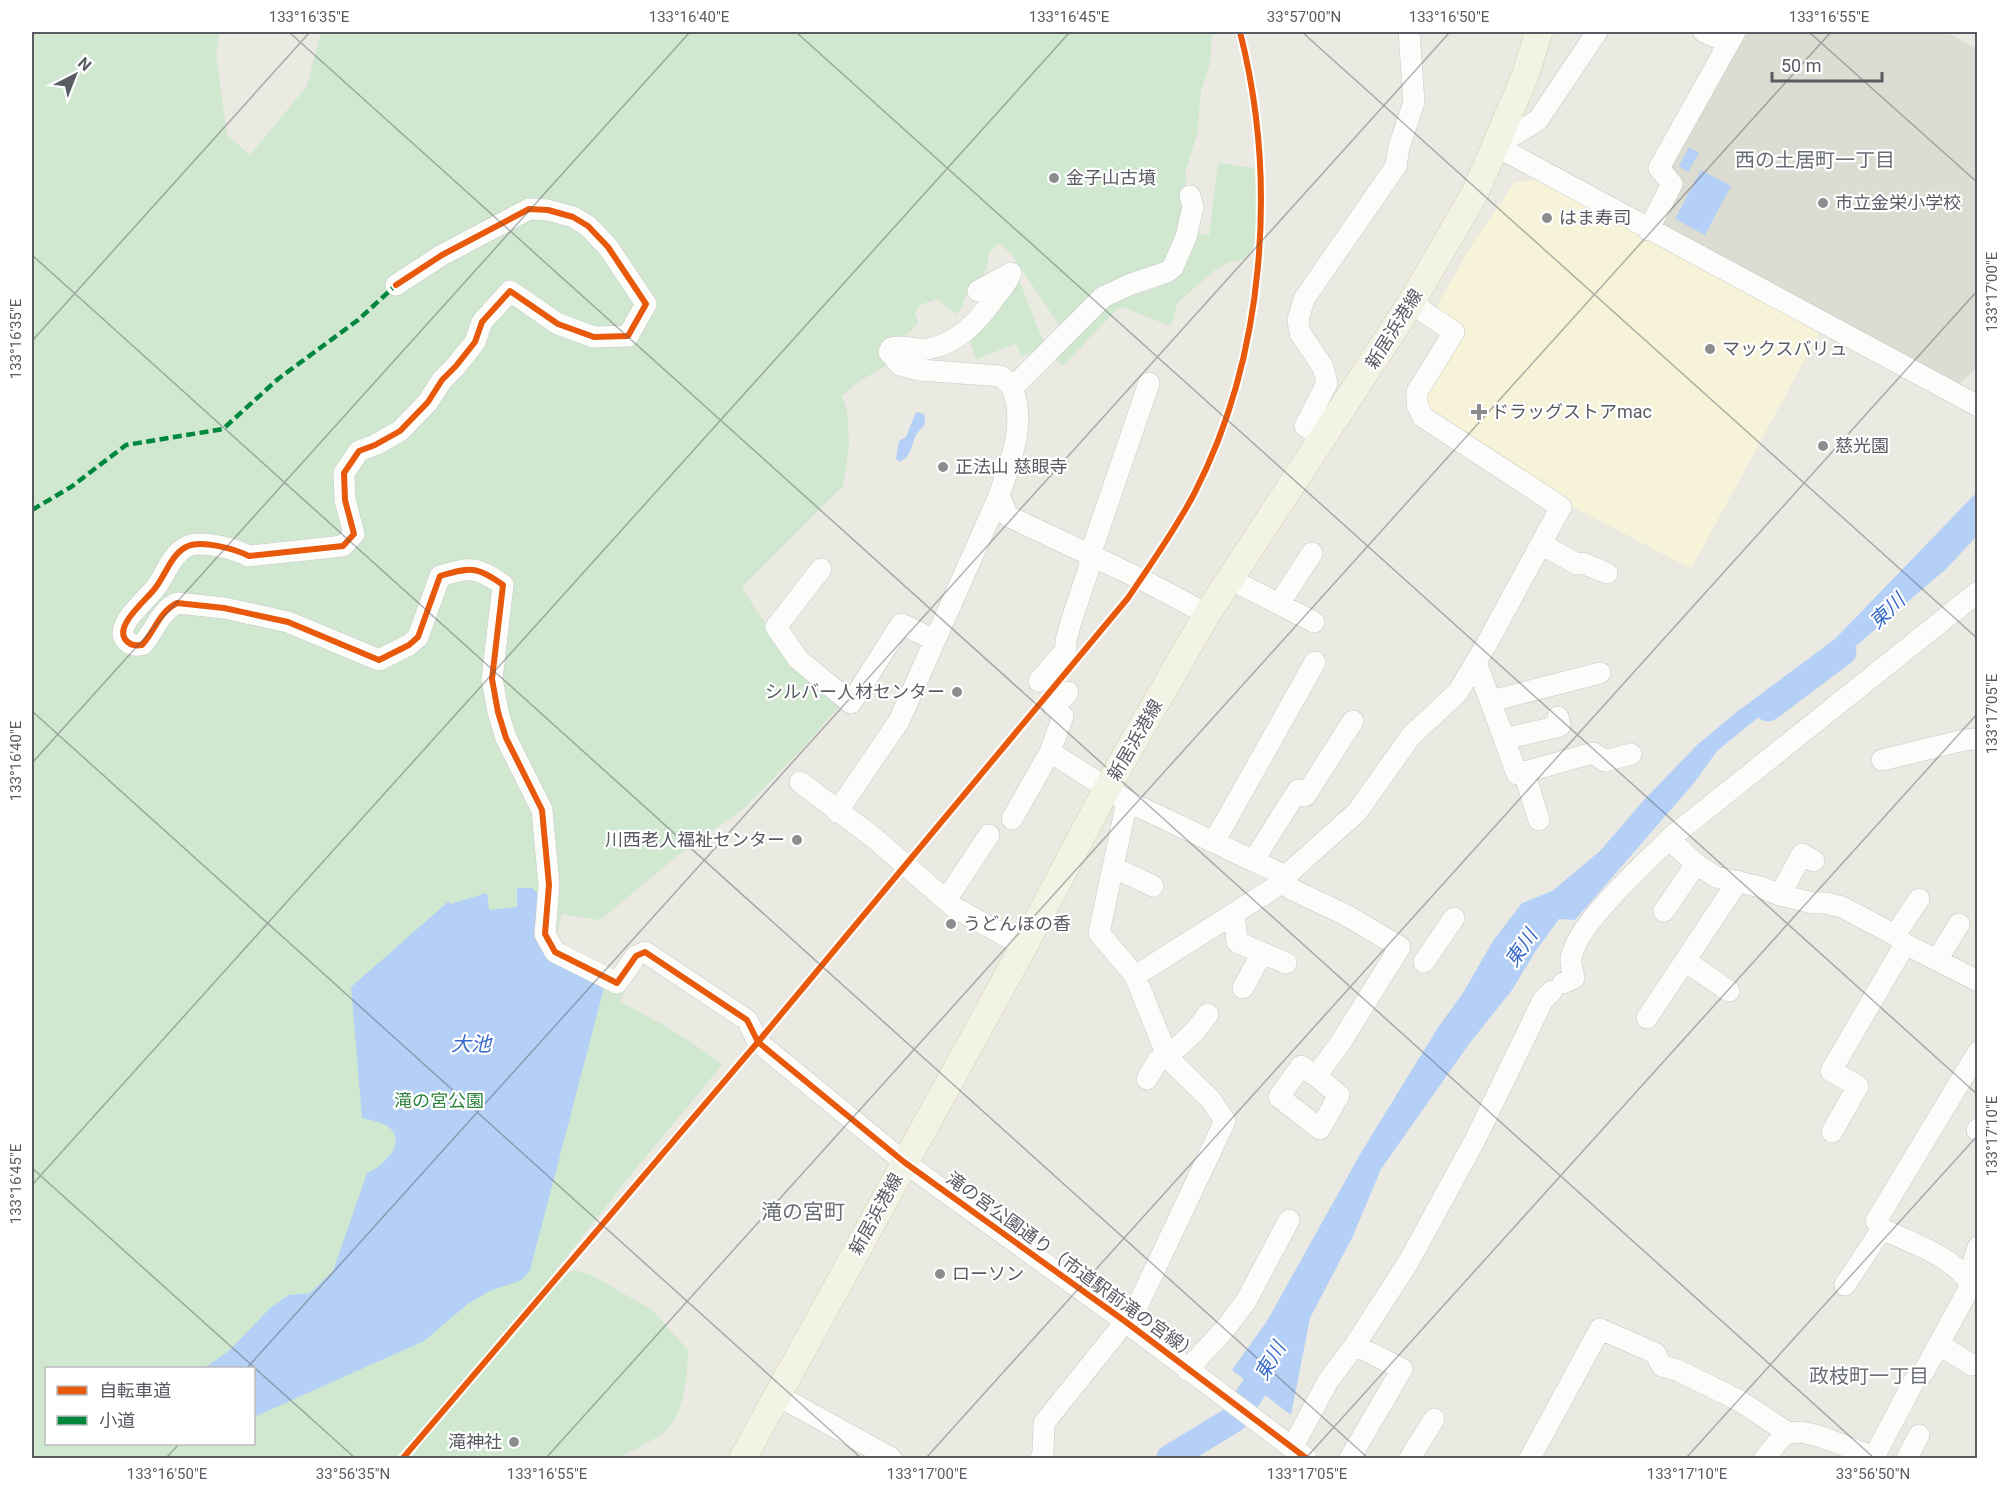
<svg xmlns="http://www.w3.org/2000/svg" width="2009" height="1490" font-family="Roboto,'Noto Sans JP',sans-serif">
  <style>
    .commercial { fill: #f6f3d9 }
    .education { fill: #dcdcd2 }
    .green { fill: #cfe8cf; fill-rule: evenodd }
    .water { fill: #b4d0f6 }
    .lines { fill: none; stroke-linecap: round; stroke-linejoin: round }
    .river { stroke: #b4d0f6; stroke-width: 27 }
    .minor-casing { stroke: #c7c8c6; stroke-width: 22 }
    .major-casing { stroke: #d3cfae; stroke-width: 28 }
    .minor { stroke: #fcfcfb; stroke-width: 21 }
    .major { stroke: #f2f2e5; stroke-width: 27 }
    .quiet { stroke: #00873e; stroke-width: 4.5; stroke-dasharray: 9 4.5; stroke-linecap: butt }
    .cycleway-casing { stroke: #fff; stroke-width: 10 }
    .cycleway { stroke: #e8590c; stroke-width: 6 }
    .ticks { fill: none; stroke: #585b62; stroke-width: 1.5; stroke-opacity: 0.45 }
    .poi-dot { fill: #8b8d8f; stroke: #fff; stroke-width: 2 }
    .labels { text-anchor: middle; stroke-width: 4.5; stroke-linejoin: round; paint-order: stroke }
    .poi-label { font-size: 18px; fill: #585b62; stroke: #fff; text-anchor: start }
    .street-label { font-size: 18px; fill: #585b62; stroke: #fff }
    .park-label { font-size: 18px; fill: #2e843e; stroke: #fff }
    .neighbourhood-label { font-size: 20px; fill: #696d74; stroke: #fff }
    .water-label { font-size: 20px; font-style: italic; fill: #386aca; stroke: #fff }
    .quarter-label { font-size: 21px; fill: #696d74; stroke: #fff }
    .neatline { fill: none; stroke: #585b62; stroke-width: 2 }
    .ticks-label { font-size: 15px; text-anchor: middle; fill: #585b62 }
  </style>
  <rect width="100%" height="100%" fill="#eae9e2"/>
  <!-- commercial -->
  <path class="commercial" d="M 1540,180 L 1821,330 L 1691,569 L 1566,503 L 1425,406 L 1429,383 L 1463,328 L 1436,308 L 1471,246 L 1515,182 Z"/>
  <!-- education -->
  <path class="education" d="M 1742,32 L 1946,32 L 1977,49 L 1977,367 L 1958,385 L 1660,223 L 1667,164 Z"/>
  <!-- green -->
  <path class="green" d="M 32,32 L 220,32 L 216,54 L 227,135 L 250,155 L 307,86 L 321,32 L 1222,32 L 1212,35 L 1210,63 L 1201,90 L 1197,135 L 1185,172 L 1188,200 L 1174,260 L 1064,332 L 1010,252 L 998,243 L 989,253 L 987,267 L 979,283 L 971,289 L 962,302 L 964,304 L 956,314 L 937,299 L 920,305 L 915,313 L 918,322 C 911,337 891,340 879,350 L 887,365 L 855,384 L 842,396 L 847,410 L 849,446 L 843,486 L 742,587 L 756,610 L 799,669 L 843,702 L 803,748 L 743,809 L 682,852 L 600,920 L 562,914 L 556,938 L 562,948 L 626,987 L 620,1002 C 656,1020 691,1040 722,1065 L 629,1177 L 546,1283 L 575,1270 L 593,1276 L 652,1310 L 688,1350 C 687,1374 685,1411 667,1430 C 658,1438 631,1451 619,1458 L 32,1458 ZM 46,1368 L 254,1368 L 254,1444 L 46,1444 Z
    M 1218,163 L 1255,168 L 1256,242 L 1249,253 L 1241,260 L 1228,263 L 1216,269 L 1184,297 L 1177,304 L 1171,326 L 1124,308 L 1117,309 L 1063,366 L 1052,356 L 1119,295 C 1133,295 1158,291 1168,281 C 1177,273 1194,245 1198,233 L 1209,236 Z
    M 1017,275 L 1044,343 L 1032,352 L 1021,356 L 1016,344 L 976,359 L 968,334 Z"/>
  <!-- water -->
  <path class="water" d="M 1689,147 L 1699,153 L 1688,172 L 1679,166 Z
    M 1701,170 L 1731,186 L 1705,235 L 1675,219 Z
    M 916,412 L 924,414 L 925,424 C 922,428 917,432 915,437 C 911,447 911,456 900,462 L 896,459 L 899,441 L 906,437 Z
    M 1977,492 L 1977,536 L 1946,569 L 1844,656 L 1809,676 L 1717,751 L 1694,783 L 1575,920 L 1559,919 L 1535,952 L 1512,990 L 1469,1044 L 1381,1169 L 1353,1236 L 1310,1318 L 1291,1415 L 1232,1370 L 1267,1321 L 1362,1151 L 1437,1029 L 1463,993 L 1493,941 L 1522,903 L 1552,891 L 1600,851 L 1644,800 L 1697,745 L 1738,711 L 1835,639 Z
    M 517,888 L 532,888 L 538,894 C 537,909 534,927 537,941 C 544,967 583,975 605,984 L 530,1270 L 522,1280 L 492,1290 L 469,1303 L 424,1341 L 254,1417 L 254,1368 L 206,1367 L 230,1350 L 271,1307 L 289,1295 L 310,1293 L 333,1271 L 367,1173 C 382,1167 407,1144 390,1128 C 383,1122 371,1120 362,1118 L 351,987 L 449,901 L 450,904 L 487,893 L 489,910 L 517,907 Z"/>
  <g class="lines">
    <!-- river -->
    <path class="river" d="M 1768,708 L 1843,652
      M 1170,1458 L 1234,1419 L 1274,1357"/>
    <!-- minor casing -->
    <g class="minor-casing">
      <path id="minor" d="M 1597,32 L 1538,120 L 1496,146 L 1978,406
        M 1704,32 L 1729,43
        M 1648,230 L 1672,184 L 1659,168 L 1735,32
        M 396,285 L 442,255 L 529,209 L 548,210 L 573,217 L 588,226 L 608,247 L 646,304 L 628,336 L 594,337 L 558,324 L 510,291 L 482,322 L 475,342 L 456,366 L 442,380 L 428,402 L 400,431 L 375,445 L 359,451 L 344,473 L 345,500 L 354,534 L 343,546 L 249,556 C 235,549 200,539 186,547 C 171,555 166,574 156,587 C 148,599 115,624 125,639 C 129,645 136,646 142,645 C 155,631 159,612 177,603 L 224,608 L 288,622 L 379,660 L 409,645 L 418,637 L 440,576 C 470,567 477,566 503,585 L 492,679 L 498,712 L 506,738 L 542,810 L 549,885 L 545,934 L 555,952 L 617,983 L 636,956 L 645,952 L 747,1020 L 758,1042 L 904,1162 L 1126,1322 L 1306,1458
        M 978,291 L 1011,273 C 1008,282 1002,289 996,296 C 979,320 959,343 928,349 C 915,351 903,344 891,348 L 889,352 L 900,365 L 919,370 L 1001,376 C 1005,380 1011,385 1013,390 C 1026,426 1010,462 999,496 L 1008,516 L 1141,579 L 1207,614
        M 1012,388 L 1103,297 L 1131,284 L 1167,272 L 1173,267 L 1186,237 L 1193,207 L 1190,196
        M 1323,438 L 1305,426 L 1327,383 L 1323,367 L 1300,333 L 1298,320 L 1304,299 L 1396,166 L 1399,147 L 1414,102 L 1409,32
        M 1541,544 L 1577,564 L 1582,563 L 1607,573
        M 821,569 L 776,627 L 798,659 L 851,703 L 901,624 L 935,640
        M 1230,579 L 1314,622
        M 1279,604 L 1312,553
        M 1476,662 L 1517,774 L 1593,753 L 1605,761 L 1631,754
        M 1039,681 L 1066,650 L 1066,640 L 1071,622 L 1089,568 L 1090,555 L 1149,383
        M 1068,692 L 1054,708 L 1063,716 L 1050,752 L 1127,801 L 1279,873 L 1291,889 L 1346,915 L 1400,947 L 1341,1042 L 1316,1076 L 1301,1066 L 1279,1097 L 1320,1129 L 1339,1095 L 1316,1076
        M 1491,701 L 1600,673
        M 1504,739 L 1560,726 L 1558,717
        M 1882,760 L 1964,740 L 1978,739
        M 1524,772 L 1539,820
        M 800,782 L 873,837 L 955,908 L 1024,946
        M 837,812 L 899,721 L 999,496
        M 1012,819 L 1050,752
        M 1669,839 L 1978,592
        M 1214,842 L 1315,662
        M 1253,861 L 1298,790 L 1305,796 L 1353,721
        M 1113,867 L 1153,886
        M 1780,895 L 1802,854 L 1814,861
        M 946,900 L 989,835
        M 1664,911 L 1696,864
        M 1234,913 L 1237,942 L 1286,963
        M 1895,935 L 1919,899
        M 1937,960 L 1959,924
        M 1685,961 L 1729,991
        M 1424,962 L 1454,918
        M 1135,976 L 1285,881 L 1290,872 L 1357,812 L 1411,736 L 1458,692 L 1486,645 L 1561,507 L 1423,417 L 1417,404 L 1417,392 L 1454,332 L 1411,303
        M 1563,983 L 1574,978 C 1573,972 1570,965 1571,959 C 1575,925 1644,865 1669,839 L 1696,864 L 1716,877 L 1761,887 L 1780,895 L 1813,903 L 1826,903 L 1842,907 L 1895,935 L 1905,944 L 1978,981
        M 1243,988 L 1262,953
        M 1647,1018 L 1738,881
        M 1147,1079 L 1158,1060 L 1178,1047 L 1195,1031 L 1208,1014
        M 1977,1130 L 1978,1129
        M 1832,1132 L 1858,1086 L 1831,1071 L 1905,944
        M 1968,1280 L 1978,1247
        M 1845,1285 L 1882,1229
        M 1940,1345 L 1972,1365
        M 1187,1370 L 1225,1329 L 1246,1301 L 1289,1220
        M 777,1395 L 891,1458
        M 1292,1448 L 1328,1381 L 1355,1345 L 1409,1261 L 1475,1140 L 1543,1000 L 1552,991
        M 1041,1458 L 1043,1452 L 1044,1423 L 1137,1307 L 1225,1121 L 1211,1100 L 1168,1058 L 1135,976 L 1099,933 L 1127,801
        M 1350,1458 L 1402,1369 L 1355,1345
        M 1410,1458 L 1434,1419
        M 1530,1458 L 1600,1329 L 1655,1353 L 1662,1366 L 1677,1370 L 1740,1401 L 1788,1433 L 1801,1432 L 1819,1436 L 1874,1457
        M 1765,1458 L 1781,1438 L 1788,1433
        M 1877,1458 L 1874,1457 L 1914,1381 L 1923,1373 L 1971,1285 C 1954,1256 1911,1243 1882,1229 L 1876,1221 L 1978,1052
        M 1907,1458 L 1919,1435"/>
    </g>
    <!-- major casing -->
    <g class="major-casing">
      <path id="major" d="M 743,1458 L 1024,946 L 1107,788 L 1207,614 L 1411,303 L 1475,193 L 1525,76 L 1539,32"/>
    </g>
    <!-- minor -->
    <use href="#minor" class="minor"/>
    <!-- major -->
    <use href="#major" class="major"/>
    <!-- quiet -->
    <path class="quiet" d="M 32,510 L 71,487 L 126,445 L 223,429 L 278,379 L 358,320 L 396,285"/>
    <!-- cycleway casing -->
    <g class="cycleway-casing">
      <path id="cycleway" d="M 396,285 L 442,255 L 529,209 L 548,210 L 573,217 L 588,226 L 608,247 L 646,304 L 628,336 L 594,337 L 558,324 L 510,291 L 482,322 L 475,342 L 456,366 L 442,380 L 428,402 L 400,431 L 375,445 L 359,451 L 344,473 L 345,500 L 354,534 L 343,546 L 249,556 C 235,549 200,539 186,547 C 171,555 166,574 156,587 C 148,599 115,624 125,639 C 129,645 136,646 142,645 C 155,631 159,612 177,603 L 224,608 L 288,622 L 379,660 L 409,645 L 418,637 L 440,576 C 470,567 477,566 503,585 L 492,679 L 498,712 L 506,738 L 542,810 L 549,885 L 545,934 L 555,952 L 617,983 L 636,956 L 645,952 L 747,1020 L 758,1042 L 904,1162 L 1126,1322 L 1306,1458
        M 403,1458 L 758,1042 L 1128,598 C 1151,564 1175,530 1194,494 C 1265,356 1278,181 1240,32"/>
    </g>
    <!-- cycleway -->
    <use href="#cycleway" class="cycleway"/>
  </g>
  <!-- ticks -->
  <path class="ticks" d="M 289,32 L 1874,1458M 796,32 L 1978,1095M 1302,32 L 1978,639M 1809,32 L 1978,183M 32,255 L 1368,1458M 32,341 L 310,32M 32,711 L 861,1458M 32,763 L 690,32M 32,1168 L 355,1458M 32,1185 L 1070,32M 247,1368 L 1450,32M 166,1458 L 179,1444M 546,1458 L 1831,32M 926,1458 L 1978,290M 1306,1458 L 1978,713M 1686,1458 L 1978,1135"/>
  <!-- markers -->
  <g class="poi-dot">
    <circle cx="1054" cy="178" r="6"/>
    <circle cx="1823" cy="203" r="6"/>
    <circle cx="1547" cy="218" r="6"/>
    <circle cx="1710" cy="349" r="6"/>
    <path d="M1476 403h6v6h6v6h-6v6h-6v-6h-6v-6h6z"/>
    <circle cx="1823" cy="446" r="6"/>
    <circle cx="943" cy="467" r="6"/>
    <circle cx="957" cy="692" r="6"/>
    <circle cx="797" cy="840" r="6"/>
    <circle cx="951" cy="924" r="6"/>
    <circle cx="940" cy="1274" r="6"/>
    <circle cx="514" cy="1442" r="6"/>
  </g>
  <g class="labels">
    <!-- poi labels -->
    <g class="poi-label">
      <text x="1066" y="184">金子山古墳</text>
      <text x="1835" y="209">市立金栄小学校</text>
      <text x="1559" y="224">はま寿司</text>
      <text x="1722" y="355">マックスバリュ</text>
      <text x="1491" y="418">ドラッグストアmac</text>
      <text x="1835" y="452">慈光園</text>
      <text x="955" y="473">正法山 慈眼寺</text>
      <text x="945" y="698" text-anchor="end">シルバー人材センター</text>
      <text x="785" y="846" text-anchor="end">川西老人福祉センター</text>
      <text x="963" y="930">うどんほの香</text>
      <text x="952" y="1280">ローソン</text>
      <text x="502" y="1448" text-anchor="end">滝神社</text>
    </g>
    <!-- street labels -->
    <g class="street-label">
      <text transform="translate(1394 329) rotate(-58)" y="6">新居浜港線</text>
      <text transform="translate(1135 740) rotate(-60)" y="6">新居浜港線</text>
      <text transform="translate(876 1214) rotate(-61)" y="6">新居浜港線</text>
      <text transform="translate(1072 1266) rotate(36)" y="6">滝の宮公園通り（市道駅前滝の宮線）</text>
    </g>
    <!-- park labels -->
    <g class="park-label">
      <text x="439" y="1107">滝の宮公園</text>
    </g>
    <!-- neighbourhood labels -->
    <g class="neighbourhood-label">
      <text x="1815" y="167">西の土居町一丁目</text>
      <text x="1869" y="1383">政枝町一丁目</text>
    </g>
    <!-- water labels -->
    <g class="water-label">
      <text transform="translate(1887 611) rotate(-44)" y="7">東川</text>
      <text transform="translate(1521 948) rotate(-56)" y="7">東川</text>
      <text x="471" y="1051">大池</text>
      <text transform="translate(1270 1361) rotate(-60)" y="7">東川</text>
    </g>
    <!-- quarter labels -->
    <g class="quarter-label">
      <text x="803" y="1219">滝の宮町</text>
    </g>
  </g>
  <!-- border -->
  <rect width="2009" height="1490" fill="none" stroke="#ffffff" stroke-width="66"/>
  <!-- legend -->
  <rect x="45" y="1367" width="210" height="78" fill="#ffffff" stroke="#bcbdc0" stroke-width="1.5"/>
  <rect x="57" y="1386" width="30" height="9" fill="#e8590c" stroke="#bcbdc0" stroke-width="1.5"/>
  <text x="99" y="1397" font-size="18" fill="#585b62">自転車道</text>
  <rect x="57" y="1416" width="30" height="9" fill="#00873e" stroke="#bcbdc0" stroke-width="1.5"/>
  <text x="99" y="1427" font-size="18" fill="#585b62">小道</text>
  <!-- north arrow -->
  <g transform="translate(75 75) rotate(42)" stroke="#ffffff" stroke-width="4.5" paint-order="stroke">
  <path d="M0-4.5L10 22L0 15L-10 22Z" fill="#585b62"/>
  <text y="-9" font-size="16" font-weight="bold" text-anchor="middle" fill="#585b62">N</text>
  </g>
  <!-- scale -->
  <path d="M1772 72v9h110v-9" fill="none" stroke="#585b62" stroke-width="3"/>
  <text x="1781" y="72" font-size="18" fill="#585b62" stroke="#ffffff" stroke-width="4.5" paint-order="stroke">50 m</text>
  <rect x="33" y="33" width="1943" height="1424" class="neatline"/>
  <g class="ticks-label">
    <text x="309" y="22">133°16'35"E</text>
    <text x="689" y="22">133°16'40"E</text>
    <text x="1069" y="22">133°16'45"E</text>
    <text x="1304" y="22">33°57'00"N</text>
    <text x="1449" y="22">133°16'50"E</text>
    <text x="1829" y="22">133°16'55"E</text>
    <text transform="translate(1992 292) rotate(-90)" y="5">133°17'00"E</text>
    <text transform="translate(16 339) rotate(-90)" y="5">133°16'35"E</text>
    <text transform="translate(1992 714) rotate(-90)" y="5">133°17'05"E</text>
    <text transform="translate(16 761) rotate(-90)" y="5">133°16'40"E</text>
    <text transform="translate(1992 1136) rotate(-90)" y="5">133°17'10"E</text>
    <text transform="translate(16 1184) rotate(-90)" y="5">133°16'45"E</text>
    <text x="167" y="1479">133°16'50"E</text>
    <text x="353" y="1479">33°56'35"N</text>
    <text x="547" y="1479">133°16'55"E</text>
    <text x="927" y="1479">133°17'00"E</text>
    <text x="1307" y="1479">133°17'05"E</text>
    <text x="1687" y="1479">133°17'10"E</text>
    <text x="1873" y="1479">33°56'50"N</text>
  </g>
</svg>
